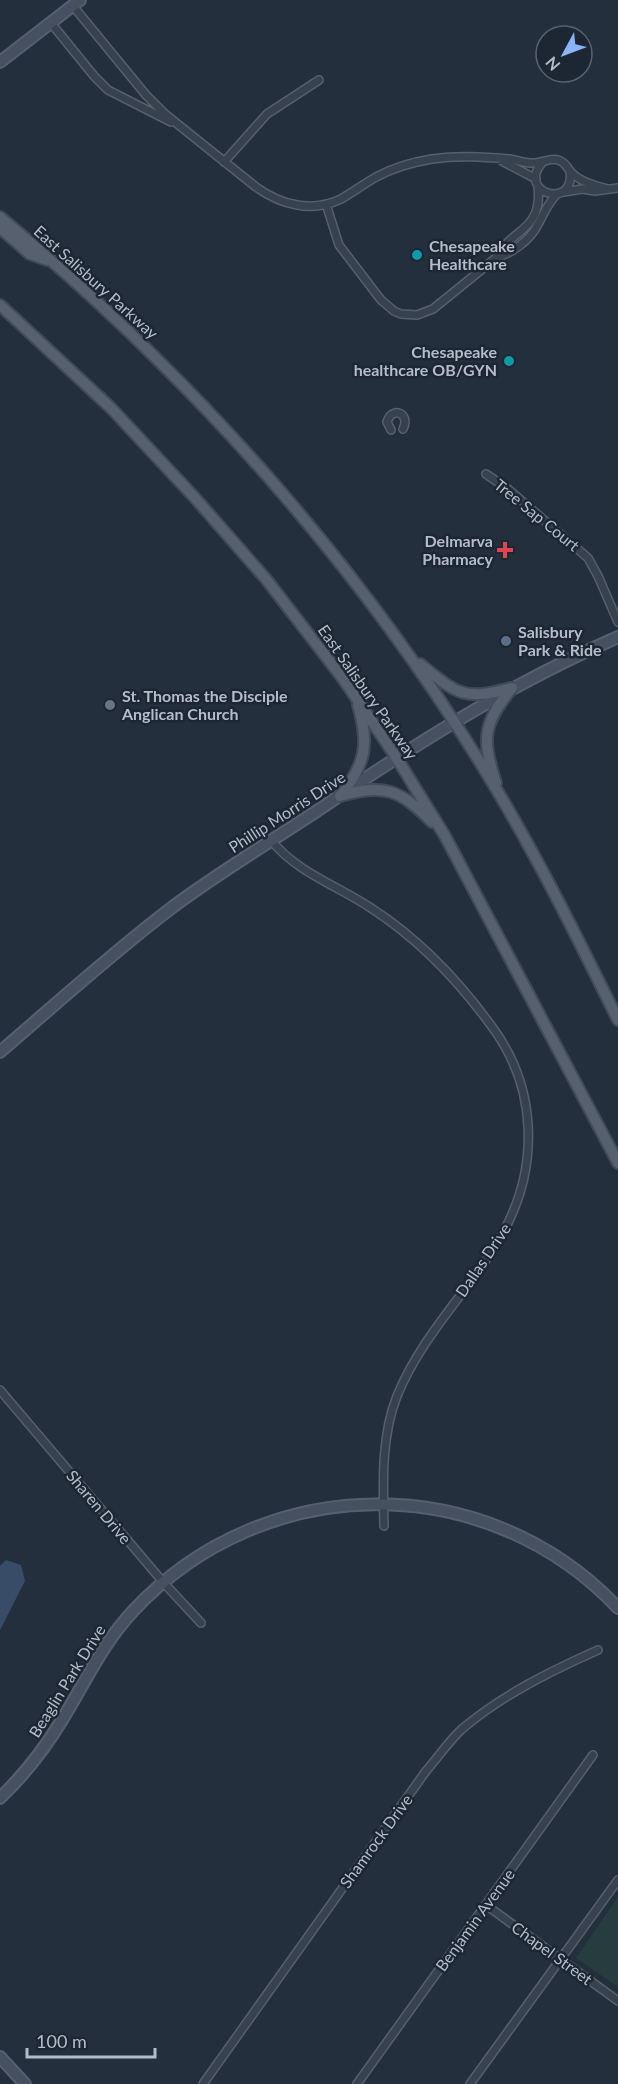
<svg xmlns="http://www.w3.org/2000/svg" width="618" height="2084" font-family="Lato,sans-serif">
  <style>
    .green { fill: #263c3f }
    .water { fill: #394c67 }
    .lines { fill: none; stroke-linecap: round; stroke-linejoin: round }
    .street-casing { stroke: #565f6c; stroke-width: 10 }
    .secondary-casing { stroke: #565f6c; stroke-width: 14 }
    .primary-casing { stroke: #414a57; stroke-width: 14 }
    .street { stroke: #38414e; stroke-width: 7 }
    .secondary { stroke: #465061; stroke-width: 10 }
    .primary { stroke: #56606e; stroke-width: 10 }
    .culture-dot { fill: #0f9aa8; stroke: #1d2633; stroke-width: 2 }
    .health-dot { fill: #e0444e; stroke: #1d2633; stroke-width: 2 }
    .service-dot { fill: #5c6f8a; stroke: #1d2633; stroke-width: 2 }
    .worship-dot { fill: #6b7280; stroke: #1d2633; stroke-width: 2 }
    .labels { text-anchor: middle; stroke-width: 5; stroke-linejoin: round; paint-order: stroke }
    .poi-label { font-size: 16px; font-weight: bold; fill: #b4bcc9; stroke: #1d2633; text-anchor: start }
    .street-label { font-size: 16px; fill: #b4bcc9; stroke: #1d2633 }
  </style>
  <rect width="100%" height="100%" fill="#242f3e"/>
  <!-- green -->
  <path class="green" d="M 618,1897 L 618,1987 L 576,1958 Z"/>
  <!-- water -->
  <path class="water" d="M 6,1560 L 21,1565 L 25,1581 L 0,1630 L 0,1566 Z"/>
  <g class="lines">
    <!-- street casing -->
    <g class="street-casing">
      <path id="street" d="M 73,6 L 146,95 L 165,114 L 256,187 C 281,205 312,213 341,199 C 353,192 364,184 376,177 C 393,168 413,162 432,159 C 459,155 484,157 510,159 C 517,160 525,163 532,163 C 541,164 550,157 558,160 C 566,162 566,167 571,172 C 580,182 596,186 608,189
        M 51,23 L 94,76 L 108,90 L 171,122
        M 502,161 L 536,179
        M 224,162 L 267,114 L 319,80
        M 542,163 C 516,193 575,210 570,172
        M 564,192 L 582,189 L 595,191 L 618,188
        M 326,204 L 339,245 L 381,300 L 394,311 L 401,314 L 417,315 L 433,309 L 497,257 C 511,228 543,232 538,186
        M 497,257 C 511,254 530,240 537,226 C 544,214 547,204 557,194
        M 391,430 L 387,422 C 392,405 411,414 403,429
        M 486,474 L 508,489 L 588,558 L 598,576 L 618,622
        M 271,840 C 296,872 338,886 371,908 C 419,939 457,979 490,1024 C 512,1053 526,1088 528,1125 C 535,1245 438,1296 397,1396 C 381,1436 383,1484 384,1526
        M 0,1390 L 163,1582 L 201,1623
        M 486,1905 L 618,2001
        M 203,2084 L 426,1771 C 438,1757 449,1741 462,1729 C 502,1695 551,1671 598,1650
        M 357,2084 L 593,1755
        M 470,2084 L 618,1880"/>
    </g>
    <!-- secondary casing -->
    <g class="secondary-casing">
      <path id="secondary" d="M 0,62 L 80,0
        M 0,1052 C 56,1004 111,954 170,909 C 224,868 283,835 339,796 C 428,736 519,680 618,637
        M 0,1798 C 24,1775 45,1748 62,1720 C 86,1681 102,1644 134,1610 C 264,1471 486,1468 618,1608
        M 0,2057 L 25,2084"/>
    </g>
    <!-- primary casing -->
    <g class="primary-casing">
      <path id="primary" d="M 0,217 C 198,381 370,576 501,797 C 544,870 581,945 618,1020
        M 0,228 L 30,254 L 47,260
        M 0,305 L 111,408 L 196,499 L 266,579 L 344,680 L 396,757 L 445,836 L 618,1163
        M 420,664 C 457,694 464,701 511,688
        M 496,783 C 482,739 482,725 512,688
        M 340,796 C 385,783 400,790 432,822
        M 340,796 C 365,765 370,745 358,705"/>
    </g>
    <!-- street -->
    <use href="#street" class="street"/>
    <!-- secondary -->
    <use href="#secondary" class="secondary"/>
    <!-- primary -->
    <use href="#primary" class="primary"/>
  </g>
  <!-- markers -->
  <g class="culture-dot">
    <circle cx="417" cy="255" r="6"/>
    <circle cx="509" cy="361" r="6"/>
  </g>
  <path class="health-dot" d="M502 541h6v6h6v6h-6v6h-6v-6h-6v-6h6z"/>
  <circle class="service-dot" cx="506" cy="641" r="6"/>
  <circle class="worship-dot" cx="110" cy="705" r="6"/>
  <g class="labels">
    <!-- poi labels -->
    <g class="poi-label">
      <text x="429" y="252">Chesapeake<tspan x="429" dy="18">Healthcare</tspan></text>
      <text x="497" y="358" text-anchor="end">Chesapeake<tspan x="497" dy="18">healthcare OB/GYN</tspan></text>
      <text x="493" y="547" text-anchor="end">Delmarva<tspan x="493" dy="18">Pharmacy</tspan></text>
      <text x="518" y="638">Salisbury<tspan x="518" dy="18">Park &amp; Ride</tspan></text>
      <text x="122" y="702">St. Thomas the Disciple<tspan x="122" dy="18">Anglican Church</tspan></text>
    </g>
    <!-- street labels -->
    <g class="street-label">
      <text transform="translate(96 282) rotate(42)" y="6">East Salisbury Parkway</text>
      <text transform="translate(537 515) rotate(39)" y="6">Tree Sap Court</text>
      <text transform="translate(368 692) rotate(55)" y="6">East Salisbury Parkway</text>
      <text transform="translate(287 812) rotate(-33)" y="6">Phillip Morris Drive</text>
      <text transform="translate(483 1260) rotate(-56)" y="6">Dallas Drive</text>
      <text transform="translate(99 1507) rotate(50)" y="6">Sharen Drive</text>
      <text transform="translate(67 1681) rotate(-58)" y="6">Beaglin Park Drive</text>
      <text transform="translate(376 1841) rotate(-54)" y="6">Shamrock Drive</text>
      <text transform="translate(475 1920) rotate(-54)" y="6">Benjamin Avenue</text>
      <text transform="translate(552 1953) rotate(36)" y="6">Chapel Street</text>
    </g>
  </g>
  <!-- north arrow -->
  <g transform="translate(564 54) rotate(229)"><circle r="28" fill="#1d2633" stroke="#59626f" stroke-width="1.5"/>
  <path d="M0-4.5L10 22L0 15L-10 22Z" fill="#8ab4f8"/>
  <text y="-9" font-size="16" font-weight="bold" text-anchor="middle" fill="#b4bcc9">N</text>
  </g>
  <!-- scale -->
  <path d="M27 2048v9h128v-9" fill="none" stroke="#b4bcc9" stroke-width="3"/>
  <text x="36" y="2048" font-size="18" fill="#b4bcc9" stroke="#1d2633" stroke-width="4.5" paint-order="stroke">100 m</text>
</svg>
